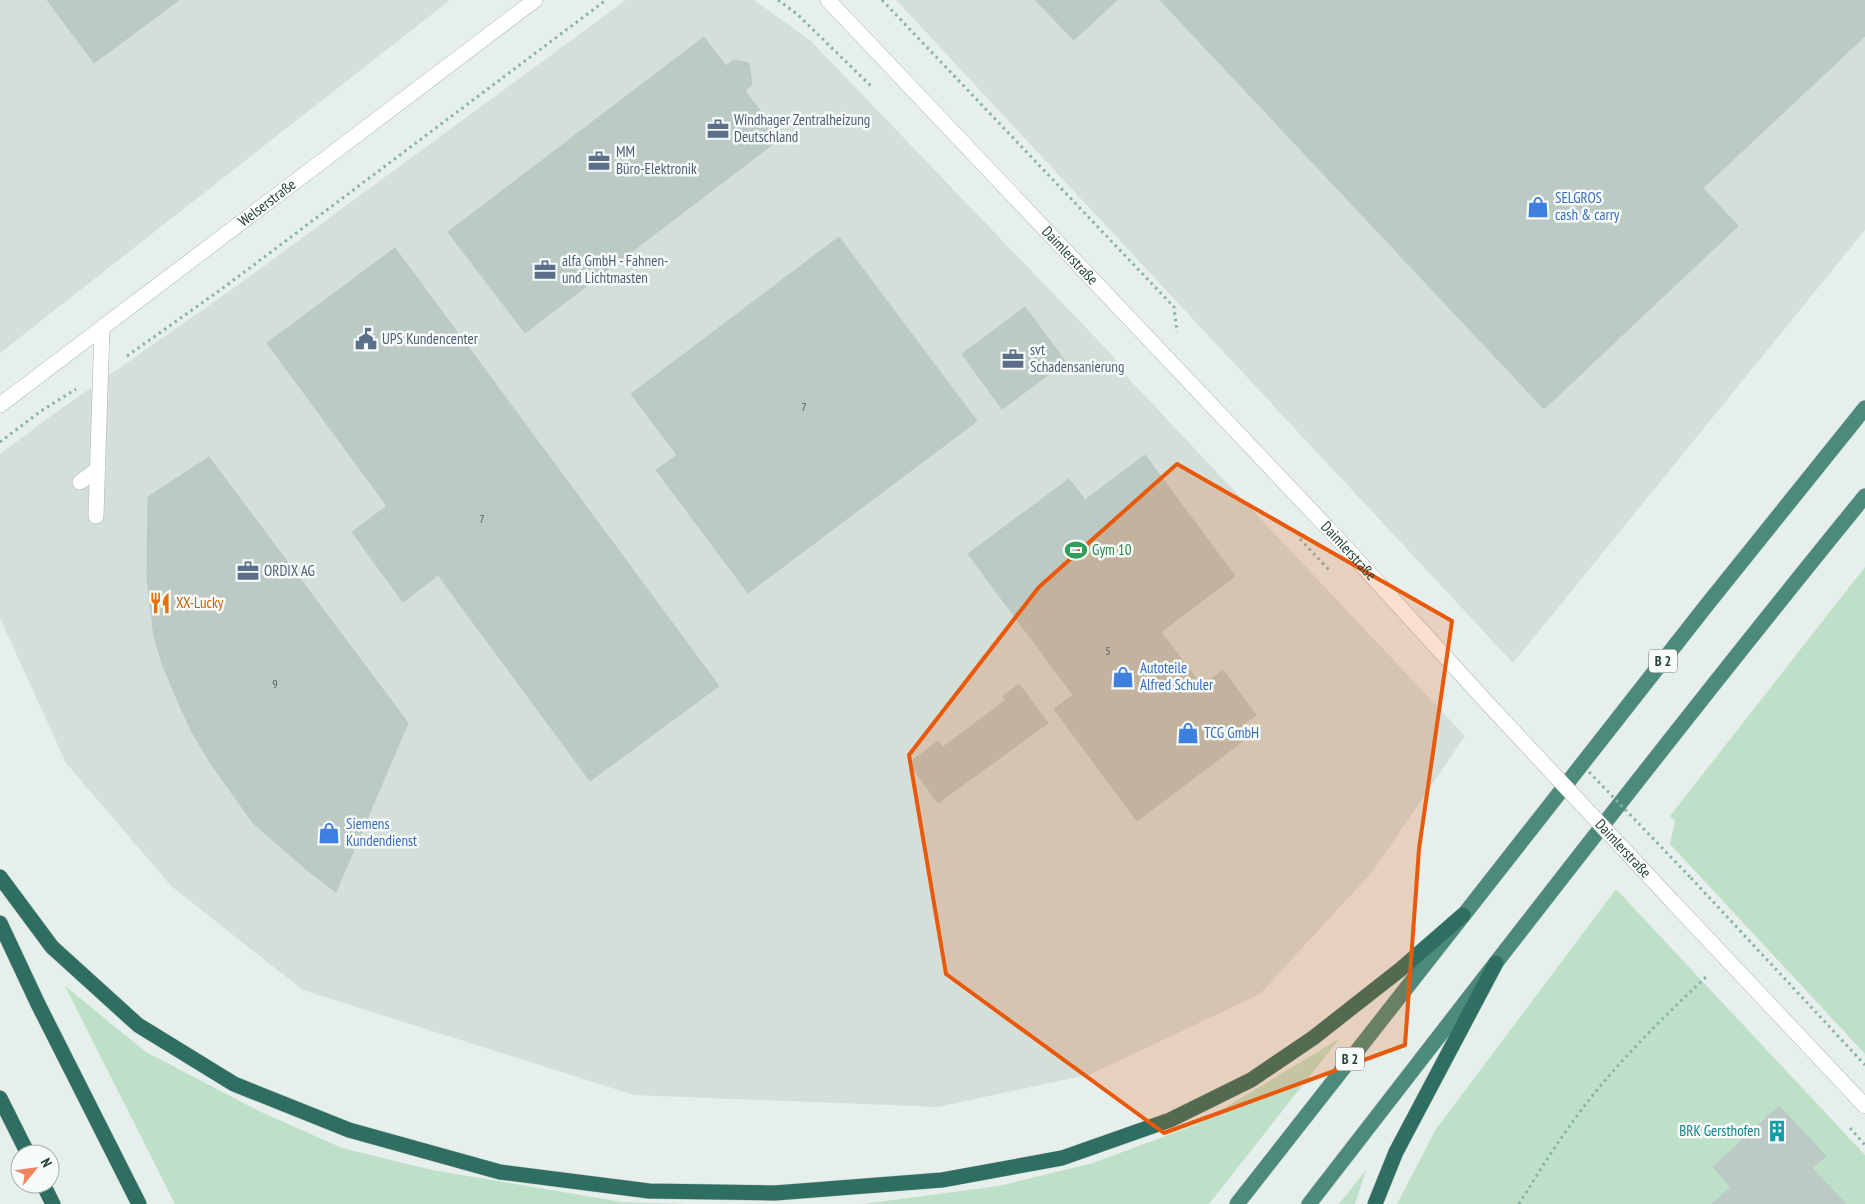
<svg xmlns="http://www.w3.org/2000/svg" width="1865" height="1204" font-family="'PT Sans Narrow',sans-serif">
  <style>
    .built { fill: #d4dfda }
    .green { fill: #bfe0c8 }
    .building { fill: #bbcac4; stroke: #b8c9c2 }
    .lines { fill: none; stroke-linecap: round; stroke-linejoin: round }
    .service-casing { stroke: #a8b8b2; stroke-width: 16 }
    .tertiary-casing { stroke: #a8b8b2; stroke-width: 16 }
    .trunk-casing { stroke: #c2cac8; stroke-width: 16 }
    .motorway-casing { stroke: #c2cac8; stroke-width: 16 }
    .path { stroke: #86b3a5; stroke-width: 3; stroke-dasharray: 2.5 4; stroke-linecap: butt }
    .service { stroke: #fff; stroke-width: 15 }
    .tertiary { stroke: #fff; stroke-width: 15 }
    .trunk { stroke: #4c8a7c; stroke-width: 15 }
    .motorway { stroke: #2f6f62; stroke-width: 15 }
    .tertiary-bridge-casing { stroke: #a8b8b2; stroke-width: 16; stroke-linecap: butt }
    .path-bridge { stroke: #86b3a5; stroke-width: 3; stroke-dasharray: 2.5 4; stroke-linecap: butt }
    .tertiary-bridge { stroke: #fff; stroke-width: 15 }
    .marked { fill: #e8590c; fill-opacity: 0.2; stroke: #e8590c; stroke-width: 4; stroke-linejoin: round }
    .labels { text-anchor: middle; stroke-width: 5; stroke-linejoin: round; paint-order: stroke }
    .number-label { font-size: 12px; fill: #4a645c }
    .shield { fill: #f7fbf9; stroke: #637a73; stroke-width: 1 }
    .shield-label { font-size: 14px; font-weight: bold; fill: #24423a }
    .service-label { font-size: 15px; fill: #4e5e75; stroke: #f7fbf9; text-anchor: start }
    .shop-label { font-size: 15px; fill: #366cbe; stroke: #f7fbf9; text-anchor: start }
    .street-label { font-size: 15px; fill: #24423a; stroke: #f7fbf9 }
    .leisure-label { font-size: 15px; fill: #27864d; stroke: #f7fbf9; text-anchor: start }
    .food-label { font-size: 15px; fill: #c56008; stroke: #f7fbf9; text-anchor: start }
    .culture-label { font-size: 15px; fill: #0d838f; stroke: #f7fbf9; text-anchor: end }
  </style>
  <rect width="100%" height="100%" fill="#e6efeb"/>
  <!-- built -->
  <path class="built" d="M 0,0 L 450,0 L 0,353 Z
    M 626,0 L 754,0 L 811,41 L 1112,355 L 1130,380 L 1465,736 L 1373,871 L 1260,994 L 1091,1074 L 938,1107 L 634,1095 L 303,990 L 171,886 L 66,763 L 0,618 L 0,454 L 55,413 L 238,285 Z
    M 896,0 L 1865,0 L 1865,230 L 1513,663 Z"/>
  <!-- green -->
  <path class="green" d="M 1865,567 L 1865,1054 L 1670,844 L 1675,821 L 1670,816 Z
    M 1616,889 L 1865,1155 L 1865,1204 L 1846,1204 L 1812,1168 L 1825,1156 L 1779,1106 L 1714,1167 L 1731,1187 L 1712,1204 L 1397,1204 L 1436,1129 Z
    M 65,986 L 146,1052 L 259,1111 L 342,1148 L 432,1170 L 622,1202 L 686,1204 L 175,1204 Z
    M 1339,1039 L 1209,1204 L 863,1204 L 999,1186 L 1093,1163 L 1198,1124 Z
    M 1366,1170 L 1355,1204 L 1339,1204 Z"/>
  <!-- building -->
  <path class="building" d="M 47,0 L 179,0 L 94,63 Z
    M 1035,0 L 1117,0 L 1074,40 Z
    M 1160,0 L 1865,0 L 1865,36 L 1703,188 L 1738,226 L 1544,409 Z
    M 704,37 L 726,66 L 734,60 L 749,63 L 752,85 L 745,91 L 781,138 L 525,333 L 448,232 Z
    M 839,237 L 977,421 L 748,593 L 656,470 L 677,455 L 631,394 Z
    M 395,248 L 719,686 L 590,781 L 438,575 L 403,602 L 352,532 L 387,506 L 267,343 Z
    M 1025,307 L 1066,362 L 1002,409 L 962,354 Z
    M 1145,455 L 1235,576 L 1161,632 L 1202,686 L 1223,670 L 1256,715 L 1235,730 L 1243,741 L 1137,821 L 1054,709 L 1073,695 L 968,554 L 1069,479 L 1085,500 Z
    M 209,457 L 408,723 L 336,892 L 307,870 L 253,823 L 211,764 L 193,734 L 178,702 L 163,666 L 154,637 L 147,578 L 148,497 Z
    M 1019,684 L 1048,723 L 938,803 L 909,763 L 938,741 L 943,747 L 1006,700 L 1003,696 Z
    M 1779,1106 L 1826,1156 L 1812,1168 L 1846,1204 L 1712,1204 L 1731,1187 L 1713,1167 Z"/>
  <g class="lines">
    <!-- service casing -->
    <g class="service-casing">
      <path id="service" d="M 80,482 L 98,469
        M 96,516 L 102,328"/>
    </g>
    <!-- tertiary casing -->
    <g class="tertiary-casing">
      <g id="tertiary">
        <path id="s1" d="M 828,0 L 1339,540 L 1490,706"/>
        <path id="s2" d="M 0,405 L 535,0"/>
        <path d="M 1672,901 L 1865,1106"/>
      </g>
    </g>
    <!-- trunk casing -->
    <g class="trunk-casing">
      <path id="trunk" d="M 1237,1204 L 1706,606 L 1865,408
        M 1309,1204 C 1493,967 1675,729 1865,496"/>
    </g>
    <!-- motorway casing -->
    <g class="motorway-casing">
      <path id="motorway" d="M 0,877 L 52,947 L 138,1025 L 234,1084 L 349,1130 L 500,1172 L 649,1191 L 775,1193 L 942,1180 L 1062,1158 L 1170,1120 L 1251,1080 L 1313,1038 L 1401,969 L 1463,915
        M 0,923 L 38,1004 L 139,1204
        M 0,1098 L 28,1154
        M 43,1184 L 53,1204
        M 1375,1204 L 1396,1152 L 1496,963"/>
    </g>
    <!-- path -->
    <path class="path" d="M 778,0 L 797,14 L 871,86
      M 882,0 L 1174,307 L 1177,332
      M 127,356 L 223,288 L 606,0
      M 0,442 L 41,411 L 76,389
      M 1300,539 L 1330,571
      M 1691,878 L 1865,1065
      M 1850,1128 L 1865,1145
      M 1519,1204 C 1546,1160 1574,1116 1608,1077 C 1639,1041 1673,1008 1707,976"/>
    <!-- service -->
    <use href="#service" class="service"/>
    <!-- tertiary -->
    <use href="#tertiary" class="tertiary"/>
    <!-- trunk -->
    <use href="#trunk" class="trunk"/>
    <!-- motorway -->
    <use href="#motorway" class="motorway"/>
    <!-- tertiary-bridge casing -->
    <g class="tertiary-bridge-casing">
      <g id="tertiary-bridge">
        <path id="s3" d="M 1490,706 L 1672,901"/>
      </g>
    </g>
    <!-- path-bridge -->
    <path class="path-bridge" d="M 1589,772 L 1691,878"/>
    <!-- tertiary-bridge -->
    <use href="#tertiary-bridge" class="tertiary-bridge"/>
  </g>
  <!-- marked area -->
  <path class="marked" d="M 1177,464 L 1452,621 L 1419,849 L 1405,1045 L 1164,1133 L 946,974 L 909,755 L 1039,587 Z"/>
  <!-- icons -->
  <defs>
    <g id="office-bare" transform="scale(1.725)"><path d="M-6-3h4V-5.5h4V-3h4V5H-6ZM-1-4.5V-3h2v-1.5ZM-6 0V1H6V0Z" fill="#5c6f8a" stroke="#f7fbf9" stroke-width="2.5" paint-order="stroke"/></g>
    <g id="shop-bare" transform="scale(1.725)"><path d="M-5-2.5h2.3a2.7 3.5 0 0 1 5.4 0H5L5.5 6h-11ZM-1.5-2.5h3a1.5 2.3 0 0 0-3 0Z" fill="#3f7fe0" stroke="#f7fbf9" stroke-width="2.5" paint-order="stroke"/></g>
    <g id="civic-bare" transform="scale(1.725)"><path d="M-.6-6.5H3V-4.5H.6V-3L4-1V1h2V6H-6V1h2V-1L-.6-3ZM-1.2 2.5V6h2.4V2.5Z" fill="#5c6f8a" stroke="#f7fbf9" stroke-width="2.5" paint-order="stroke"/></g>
    <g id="stadium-bare" transform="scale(1.725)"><path d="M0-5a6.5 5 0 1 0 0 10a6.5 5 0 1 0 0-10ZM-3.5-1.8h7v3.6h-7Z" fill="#2e9e5b" stroke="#f7fbf9" stroke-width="2.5" paint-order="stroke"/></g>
    <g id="restaurant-bare" transform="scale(1.725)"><path d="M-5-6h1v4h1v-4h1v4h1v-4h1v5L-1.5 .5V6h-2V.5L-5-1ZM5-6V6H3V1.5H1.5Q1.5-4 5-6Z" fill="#e8710a" stroke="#f7fbf9" stroke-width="2.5" paint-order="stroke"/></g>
    <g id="building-bare" transform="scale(1.725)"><path d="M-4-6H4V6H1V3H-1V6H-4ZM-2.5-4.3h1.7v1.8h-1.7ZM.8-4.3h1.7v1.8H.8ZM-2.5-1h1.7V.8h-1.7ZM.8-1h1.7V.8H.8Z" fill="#0f9aa8" stroke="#f7fbf9" stroke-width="2.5" paint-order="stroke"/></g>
  </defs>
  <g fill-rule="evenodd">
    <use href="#office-bare" x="718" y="129"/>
    <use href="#office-bare" x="599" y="161"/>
    <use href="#shop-bare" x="1538" y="207"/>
    <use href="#office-bare" x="545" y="270"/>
    <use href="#civic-bare" x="366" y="339"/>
    <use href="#office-bare" x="1013" y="359"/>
    <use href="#stadium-bare" x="1076" y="550"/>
    <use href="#office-bare" x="248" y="571"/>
    <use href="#restaurant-bare" x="160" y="603"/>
    <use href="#shop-bare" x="1123" y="677"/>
    <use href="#shop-bare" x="1188" y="733"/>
    <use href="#shop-bare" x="329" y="833"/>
    <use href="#building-bare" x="1777" y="1131"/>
  </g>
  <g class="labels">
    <!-- number labels -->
    <g class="number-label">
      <text x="804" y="411">7</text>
      <text x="482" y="523">7</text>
      <text x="1108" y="655">5</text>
      <text x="275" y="688">9</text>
    </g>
    <!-- shield labels -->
    <g class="shield">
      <rect x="1649" y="649.5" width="28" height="23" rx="4"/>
      <rect x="1336" y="1047.5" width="28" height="23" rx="4"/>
    </g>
    <g class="shield-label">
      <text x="1663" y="666">B 2</text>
      <text x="1350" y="1064">B 2</text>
    </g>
    <!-- service labels -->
    <g class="service-label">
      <text x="734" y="125">Windhager Zentralheizung<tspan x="734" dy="17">Deutschland</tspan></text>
      <text x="616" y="157">MM<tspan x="616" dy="17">Büro-Elektronik</tspan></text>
      <text x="562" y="266">alfa GmbH - Fahnen-<tspan x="562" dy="17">und Lichtmasten</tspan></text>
      <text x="382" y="344">UPS Kundencenter</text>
      <text x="1030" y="355">svt<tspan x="1030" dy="17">Schadensanierung</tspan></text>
      <text x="264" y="576">ORDIX AG</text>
    </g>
    <!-- shop labels -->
    <g class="shop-label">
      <text x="1555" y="203">SELGROS<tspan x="1555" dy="17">cash &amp; carry</tspan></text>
      <text x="1140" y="673">Autoteile<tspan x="1140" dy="17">Alfred Schuler</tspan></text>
      <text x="1204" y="738">TCG GmbH</text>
      <text x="346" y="829">Siemens<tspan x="346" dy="17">Kundendienst</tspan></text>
    </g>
    <!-- street labels -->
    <g class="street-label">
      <text dy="5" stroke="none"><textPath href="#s2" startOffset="335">Welserstraße</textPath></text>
      <text dy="5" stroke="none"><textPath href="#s1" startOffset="352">Daimlerstraße</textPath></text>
      <text dy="5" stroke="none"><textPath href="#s1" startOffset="758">Daimlerstraße</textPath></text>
      <text dy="5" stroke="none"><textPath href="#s3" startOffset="195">Daimlerstraße</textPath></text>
    </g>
    <!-- leisure labels -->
    <g class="leisure-label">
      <text x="1092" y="555">Gym 10</text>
    </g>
    <!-- food labels -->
    <g class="food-label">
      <text x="176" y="608">XX-Lucky</text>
    </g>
    <!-- culture labels -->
    <g class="culture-label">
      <text x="1760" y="1136">BRK Gersthofen</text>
    </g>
  </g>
  <!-- north arrow -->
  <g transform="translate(35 1169) rotate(61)"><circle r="24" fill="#f7fbf9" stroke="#a3b1ad"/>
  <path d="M0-4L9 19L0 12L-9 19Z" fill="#f4845f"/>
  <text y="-8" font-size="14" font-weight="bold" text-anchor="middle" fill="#24423a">N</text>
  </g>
</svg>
